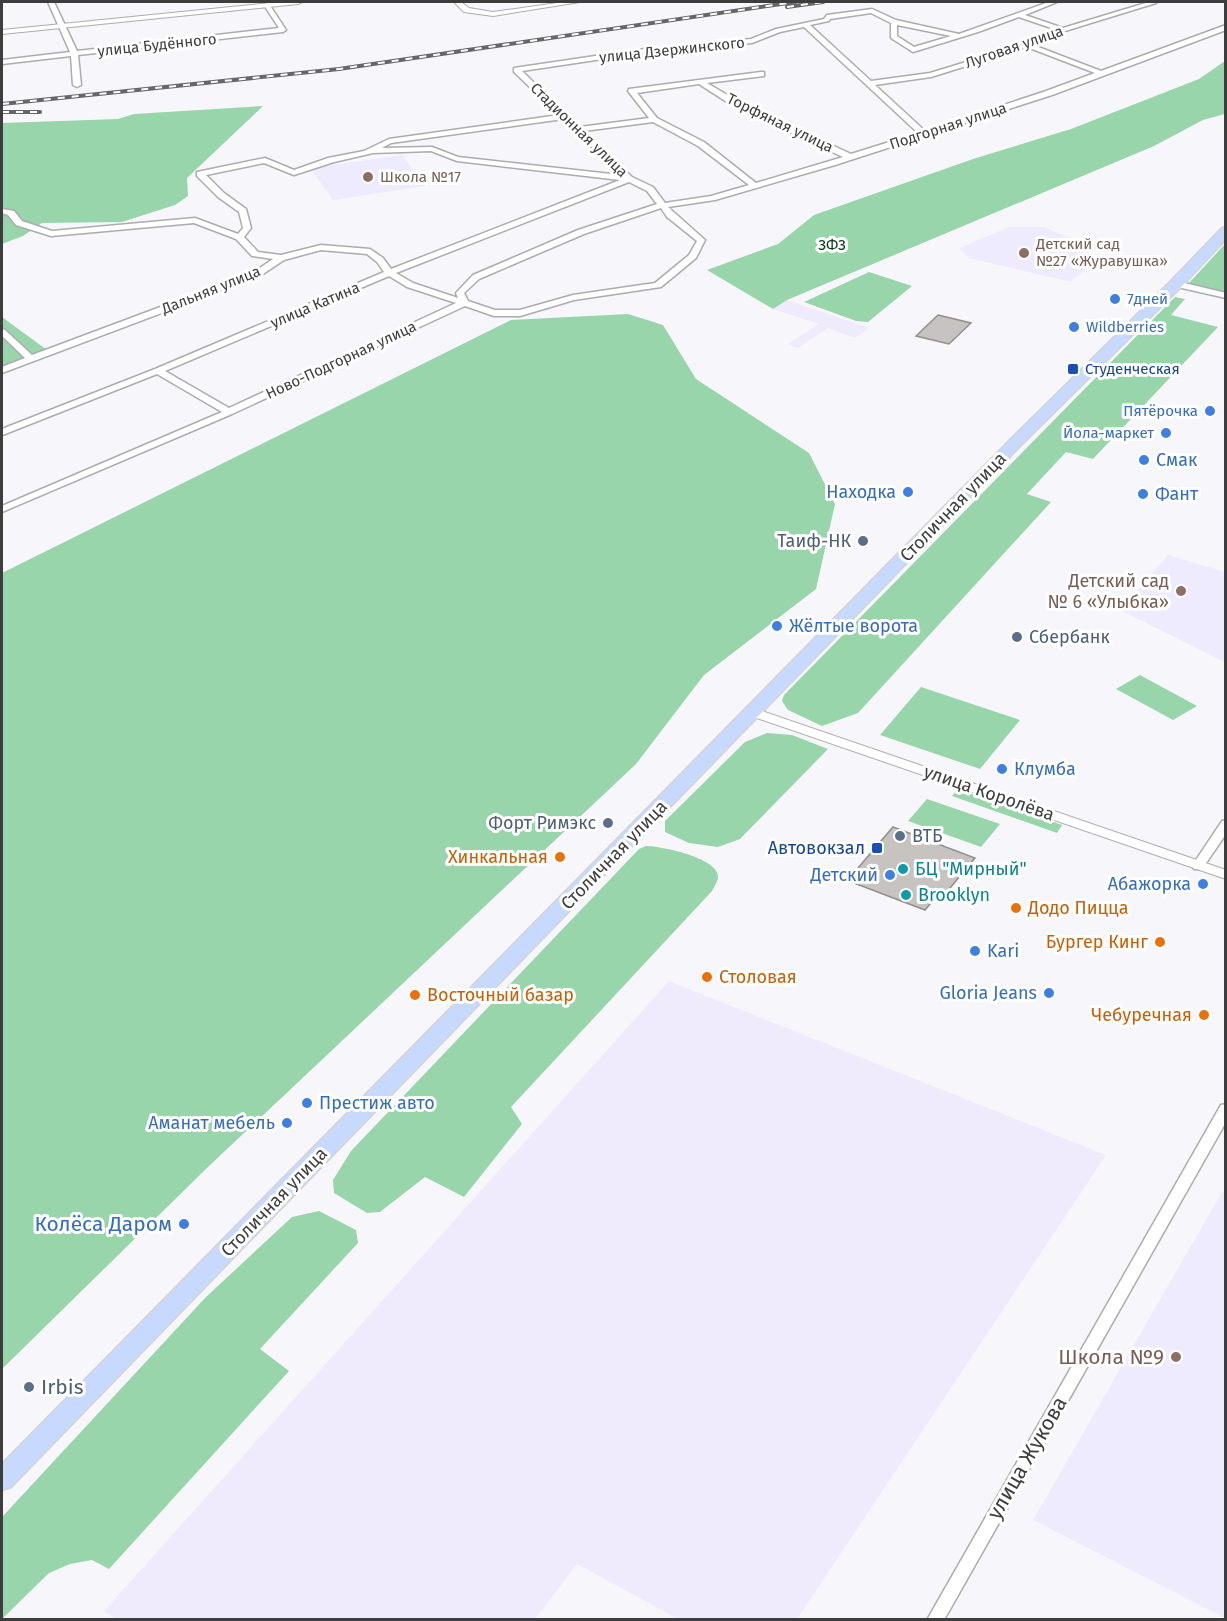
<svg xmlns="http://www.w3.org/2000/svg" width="1227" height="1621" font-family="'Fira Sans',sans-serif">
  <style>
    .industrial { fill: #efeafc }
    .education { fill: #edebfd }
    .green { fill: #99d5aa }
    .building { fill: #c6c3c0; stroke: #918f8c; stroke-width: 1.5 }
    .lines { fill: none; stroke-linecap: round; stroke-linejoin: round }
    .minor-casing { stroke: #acacaf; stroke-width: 3 }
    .tertiary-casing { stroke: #acacaf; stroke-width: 2 }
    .primary-casing { stroke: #d4d4d5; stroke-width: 3 }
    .minor { fill: #fff; fill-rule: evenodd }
    .tertiary { fill: #fff; fill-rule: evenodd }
    .primary { fill: #c7d9fe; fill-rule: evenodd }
    .rail-casing { stroke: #666668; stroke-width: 4 }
    .rail { stroke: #fff; stroke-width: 2; stroke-dasharray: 7; stroke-linecap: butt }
    .education-dot { fill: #8d6e63; stroke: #fff; stroke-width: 2 }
    .shop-dot { fill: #3f7fe0; stroke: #fff; stroke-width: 2 }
    .transit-dot { fill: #1a4fb4; stroke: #fff; stroke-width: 2 }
    .service-dot { fill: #5c6f8a; stroke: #fff; stroke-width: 2 }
    .food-dot { fill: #e8710a; stroke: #fff; stroke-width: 2 }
    .culture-dot { fill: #0f9aa8; stroke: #fff; stroke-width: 2 }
    .labels { text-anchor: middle; stroke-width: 6; stroke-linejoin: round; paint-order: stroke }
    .far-street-label { font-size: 15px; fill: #3d3d3e; stroke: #fff }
    .far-education-label { font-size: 15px; fill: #785e54; stroke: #fff; text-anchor: start }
    .far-park-label { font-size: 15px; fill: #09391d; stroke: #fff }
    .far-shop-label { font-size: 15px; fill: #366cbe; stroke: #fff; text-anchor: start }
    .far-transit-label { font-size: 15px; fill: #164399; stroke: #fff; text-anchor: start }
    .shop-label { font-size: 18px; fill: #366cbe; stroke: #fff; text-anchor: start }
    .street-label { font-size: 18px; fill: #3d3d3e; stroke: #fff }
    .service-label { font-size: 18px; fill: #4e5e75; stroke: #fff; text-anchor: end }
    .education-label { font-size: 18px; fill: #785e54; stroke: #fff; text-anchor: end }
    .transit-label { font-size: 18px; fill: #164399; stroke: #fff; text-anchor: end }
    .food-label { font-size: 18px; fill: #c56008; stroke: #fff; text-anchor: end }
    .culture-label { font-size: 18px; fill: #0d838f; stroke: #fff; text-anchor: start }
    .near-shop-label { font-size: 21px; fill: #366cbe; stroke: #fff; text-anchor: end }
    .near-education-label { font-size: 21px; fill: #785e54; stroke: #fff; text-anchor: end }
    .near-service-label { font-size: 21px; fill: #4e5e75; stroke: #fff; text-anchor: start }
    .near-street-label { font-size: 21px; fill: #3d3d3e; stroke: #fff }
  </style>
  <rect width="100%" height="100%" fill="#f7f7fb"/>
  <!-- industrial -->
  <path class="industrial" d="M 787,300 L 869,328 L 855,338 L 828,328 L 798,348 L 788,344 L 819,324 L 773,309 Z
    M 669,981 L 1106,1155 L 797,1619 L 678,1619 L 577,1564 L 535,1619 L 118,1620 L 104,1611 Z"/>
  <!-- education -->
  <path class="education" d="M 402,155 L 426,186 L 333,200 L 310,168 Z
    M 1009,227 L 1044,227 L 1079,242 L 1089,266 L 1071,282 L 969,258 L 959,248 Z
    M 1168,555 L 1225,572 L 1225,662 L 1120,610 Z
    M 1222,1192 L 1226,1193 L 1225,1618 L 1033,1520 Z"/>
  <!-- green -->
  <path class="green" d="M 1225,61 L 1225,114 L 1203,120 L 1154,146 L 787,300 L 773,309 L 707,270 L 778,244 L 814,215 L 973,159 L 1071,129 L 1199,79 Z
    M 263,106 L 187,178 L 188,196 L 175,205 L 122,222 L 42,223 L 23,236 L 2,244 L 2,123 L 118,119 L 134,114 Z
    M 1225,244 L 1225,292 L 1189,283 Z
    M 869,272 L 912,286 L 868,322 L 856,321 L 804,302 Z
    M 1175,297 L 1185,299 L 1171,315 L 1218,327 L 1093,459 L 1066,452 L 1027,494 L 1051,502 L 858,713 L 822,726 L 788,710 L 782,701 L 784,695 Z
    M 628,314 L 663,325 L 696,379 L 809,453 L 835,504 L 816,589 L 704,675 L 636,764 L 209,1166 L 2,1369 L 2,573 L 511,320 Z
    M 2,317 L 47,350 L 2,366 Z
    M 1140,675 L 1197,706 L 1173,720 L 1116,689 Z
    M 921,687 L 1020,720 L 980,769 L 880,735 Z
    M 767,733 L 792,735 L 828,749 L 740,839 L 718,847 L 689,843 L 665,832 L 665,821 L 745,742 Z
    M 958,789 L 1062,825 L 1057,833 L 952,796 Z
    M 927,799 L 1000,824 L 981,847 L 908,821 Z
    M 646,846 C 661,846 719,858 718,877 C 718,881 714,887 712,891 L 511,1107 L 522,1124 L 464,1197 L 425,1177 L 380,1212 L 367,1213 L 334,1193 L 333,1180 L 351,1151 L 639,849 Z
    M 319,1211 L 356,1230 L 358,1243 L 260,1349 L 289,1371 L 109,1569 L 92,1560 L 70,1564 L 49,1573 L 2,1619 L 2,1517 L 206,1297 L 292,1217 Z"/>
  <!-- building -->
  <path class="building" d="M 938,315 L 971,323 L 949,344 L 916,336 Z
    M 893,827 L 975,858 L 940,900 L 935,898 L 925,910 L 851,882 L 856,876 L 852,875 Z"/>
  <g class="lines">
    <!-- minor casing -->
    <g class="minor-casing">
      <path id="minor" d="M 48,2 L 54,2 L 77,51 L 279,28 L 264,5 L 267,3 L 269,4 L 286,30 L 283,32 L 78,55 L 81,85 L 77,87 L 73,85 L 71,56 L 2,64 L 2,60 L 70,52 Z
        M 1049,2 L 1057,2 L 1025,15 L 1063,28 L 1149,2 L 1157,2 L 1156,3 L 1065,31 L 1033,45 L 1101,71 L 1226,25 L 1226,30 L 1052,95 L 835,165 L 715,200 L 668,207 L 705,240 L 696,258 L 661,287 L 574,300 L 520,316 L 494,316 L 465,306 L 232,414 L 2,512 L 2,506 L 222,412 L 157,374 L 5,434 L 2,435 L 2,429 L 155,369 L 384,272 L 377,262 L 367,254 L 321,250 L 284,260 L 260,276 L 2,373 L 2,367 L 25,358 L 2,336 L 2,329 L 5,330 L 32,355 L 254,272 L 273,259 L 252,256 L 236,239 L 194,223 L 51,236 L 16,225 L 8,215 L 2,213 L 2,209 L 14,211 L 22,221 L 52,231 L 195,218 L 238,234 L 243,228 L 239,212 L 218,197 L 197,176 L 197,172 L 265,158 L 294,170 L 328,158 L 364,151 L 389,139 L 559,115 L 514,72 L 514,68 L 636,50 L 751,39 L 776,29 L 824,19 L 827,15 L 872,9 L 896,20 L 959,34 ZM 871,13 L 891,23 L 891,38 L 913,52 L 978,32 L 1019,17 L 1057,30 L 1025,44 L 930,73 L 871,81 L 810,25 L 829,21 L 830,19 ZM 897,25 L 951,36 L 914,47 L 897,36 ZM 804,27 L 918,133 L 851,154 L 739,102 L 707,83 L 764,76 L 764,72 L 761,72 L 629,89 L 628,91 L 649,118 L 580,127 L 522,71 L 636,54 L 752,43 L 780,32 ZM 1027,47 L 1095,73 L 1046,91 L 925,131 L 875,85 L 931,77 ZM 699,84 L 733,106 L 843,157 L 756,183 L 704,142 L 657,118 L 637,93 ZM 563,119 L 620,175 L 458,157 L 432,147 L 382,148 L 391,143 ZM 653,122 L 698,146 L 749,185 L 711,196 L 665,203 L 653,187 L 632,177 L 584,131 ZM 431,151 L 457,161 L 620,180 L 391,269 L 383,258 L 370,249 L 321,245 L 281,255 L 258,252 L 244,237 L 251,228 L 246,209 L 224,193 L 206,175 L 264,163 L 294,175 L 334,162 L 373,153 ZM 629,182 L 647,191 L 657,204 L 578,230 L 473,275 L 456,293 L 458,298 L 413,283 L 396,273 ZM 661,208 L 667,217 L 697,241 L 689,255 L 655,283 L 573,295 L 520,310 L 495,310 L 468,301 L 464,293 L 479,279 L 584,234 ZM 389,276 L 407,287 L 456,303 L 229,408 L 165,371 Z
        M 1176,281 L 1226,293 L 1226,298 L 1173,286 L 1173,282 Z
        M 1226,820 L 1226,834 L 1202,869 L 1194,869 L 1192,866 L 1222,821 Z
        M 1226,1104 L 1226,1122 L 944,1620 L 927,1620 L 1221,1105 Z"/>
    </g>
    <!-- tertiary casing -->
    <g class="tertiary-casing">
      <path id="tertiary" d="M 281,2 L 302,2 L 298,4 L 2,34 L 2,30 Z
        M 454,2 L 461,2 L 469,8 L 493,12 L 564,2 L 580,2 L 493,16 L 464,12 Z
        M 753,708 L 1226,870 L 1226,879 L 748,715 L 747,712 L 748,709 Z"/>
    </g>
    <!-- primary casing -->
    <g class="primary-casing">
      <path id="primary" d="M 1226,227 L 1226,239 L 1181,287 L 1018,448 L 11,1487 L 2,1490 L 2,1464 L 1008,442 L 1171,281 L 1222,228 Z"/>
    </g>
    <!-- minor -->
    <use href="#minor" class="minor"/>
    <!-- tertiary -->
    <use href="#tertiary" class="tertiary"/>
    <!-- primary -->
    <use href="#primary" class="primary"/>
    <!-- rail casing -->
    <g class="rail-casing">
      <path id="rail" d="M 787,7 L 823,2
        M 2,104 L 339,69 L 795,2
        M 2,112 L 40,112"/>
    </g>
    <!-- rail -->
    <use href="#rail" class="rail"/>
  </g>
  <!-- markers -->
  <g class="education-dot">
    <circle cx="368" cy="177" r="6"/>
    <circle cx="1024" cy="253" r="6"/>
    <circle cx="1181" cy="591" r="6"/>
    <circle cx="1176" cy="1357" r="6"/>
  </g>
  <g class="shop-dot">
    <circle cx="1115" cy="299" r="6"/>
    <circle cx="1074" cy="327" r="6"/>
    <circle cx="1210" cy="411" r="6"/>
    <circle cx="1166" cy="433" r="6"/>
    <circle cx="1144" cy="460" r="6"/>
    <circle cx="908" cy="492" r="6"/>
    <circle cx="1143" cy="494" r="6"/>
    <circle cx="777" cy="626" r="6"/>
    <circle cx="1002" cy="769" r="6"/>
    <circle cx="890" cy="875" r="6"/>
    <circle cx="1203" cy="884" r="6"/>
    <circle cx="975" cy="951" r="6"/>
    <circle cx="1049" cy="993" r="6"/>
    <circle cx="307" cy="1103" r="6"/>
    <circle cx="287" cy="1123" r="6"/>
    <circle cx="184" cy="1224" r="6"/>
  </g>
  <g class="transit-dot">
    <rect x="1067" y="363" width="12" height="12" rx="3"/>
    <rect x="871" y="842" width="12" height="12" rx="3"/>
  </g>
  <g class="service-dot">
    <circle cx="863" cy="541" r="6"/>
    <circle cx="1017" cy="637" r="6"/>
    <circle cx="608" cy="823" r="6"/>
    <circle cx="900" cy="836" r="6"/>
    <circle cx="29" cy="1387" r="6"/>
  </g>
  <g class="food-dot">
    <circle cx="560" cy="857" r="6"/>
    <circle cx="1016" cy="908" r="6"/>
    <circle cx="1160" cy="942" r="6"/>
    <circle cx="707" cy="977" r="6"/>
    <circle cx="415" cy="995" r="6"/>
    <circle cx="1204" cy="1015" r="6"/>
  </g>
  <g class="culture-dot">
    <circle cx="903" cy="869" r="6"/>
    <circle cx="906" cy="895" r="6"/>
  </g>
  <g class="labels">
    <!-- far-street labels -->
    <g class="far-street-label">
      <text transform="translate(157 45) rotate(-6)" y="5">улица Будённого</text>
      <text transform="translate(1014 47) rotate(-19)" y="5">Луговая улица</text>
      <text transform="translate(672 50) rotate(-6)" y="5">улица Дзержинского</text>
      <text transform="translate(780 123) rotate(26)" y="5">Торфяная улица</text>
      <text transform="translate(948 126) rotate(-18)" y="5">Подгорная улица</text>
      <text transform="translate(579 130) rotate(44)" y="5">Стадионная улица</text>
      <text transform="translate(211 290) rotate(-22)" y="5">Дальняя улица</text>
      <text transform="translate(315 305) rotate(-23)" y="5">улица Катина</text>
      <text transform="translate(341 360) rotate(-25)" y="5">Ново-Подгорная улица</text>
    </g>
    <!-- far-education labels -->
    <g class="far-education-label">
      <text x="380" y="182">Школа №17</text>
      <text x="1036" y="249">Детский сад<tspan x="1036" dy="17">№27 «Журавушка»</tspan></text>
    </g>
    <!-- far-park labels -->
    <g class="far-park-label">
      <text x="832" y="250">ЗФЗ</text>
    </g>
    <!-- far-shop labels -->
    <g class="far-shop-label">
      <text x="1127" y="304">7дней</text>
      <text x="1086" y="332">Wildberries</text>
      <text x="1198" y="416" text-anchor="end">Пятёрочка</text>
      <text x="1154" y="438" text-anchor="end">Йола-маркет</text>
    </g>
    <!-- far-transit labels -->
    <g class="far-transit-label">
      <text x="1085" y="374">Студенческая</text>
    </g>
    <!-- shop labels -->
    <g class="shop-label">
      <text x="1156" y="466">Смак</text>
      <text x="896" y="498" text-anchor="end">Находка</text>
      <text x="1155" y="500">Фант</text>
      <text x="789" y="632">Жёлтые ворота</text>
      <text x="1014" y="775">Клумба</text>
      <text x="878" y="881" text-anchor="end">Детский</text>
      <text x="1191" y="890" text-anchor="end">Абажорка</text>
      <text x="987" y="957">Kari</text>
      <text x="1037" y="999" text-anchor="end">Gloria Jeans</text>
      <text x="319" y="1109">Престиж авто</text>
      <text x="275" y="1129" text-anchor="end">Аманат мебель</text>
    </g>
    <!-- street labels -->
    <g class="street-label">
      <text transform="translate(953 507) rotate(-46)" y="6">Столичная улица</text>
      <text transform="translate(989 793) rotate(19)" y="6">улица Королёва</text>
      <text transform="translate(614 855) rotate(-46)" y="6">Столичная улица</text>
      <text transform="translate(274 1202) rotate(-46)" y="6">Столичная улица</text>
    </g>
    <!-- service labels -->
    <g class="service-label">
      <text x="851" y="547">Таиф-НК</text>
      <text x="1029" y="643" text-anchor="start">Сбербанк</text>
      <text x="596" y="829">Форт Римэкс</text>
      <text x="912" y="842" text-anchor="start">ВТБ</text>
    </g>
    <!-- education labels -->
    <g class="education-label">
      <text x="1169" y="587">Детский сад<tspan x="1169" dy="21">№ 6 «Улыбка»</tspan></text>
    </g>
    <!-- transit labels -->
    <g class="transit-label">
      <text x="865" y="854">Автовокзал</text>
    </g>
    <!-- food labels -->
    <g class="food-label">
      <text x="548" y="863">Хинкальная</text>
      <text x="1028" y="914" text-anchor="start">Додо Пицца</text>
      <text x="1148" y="948">Бургер Кинг</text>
      <text x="719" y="983" text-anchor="start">Столовая</text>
      <text x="427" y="1001" text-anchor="start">Восточный базар</text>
      <text x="1192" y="1021">Чебуречная</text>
    </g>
    <!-- culture labels -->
    <g class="culture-label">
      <text x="915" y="875">БЦ "Мирный"</text>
      <text x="918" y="901">Brooklyn</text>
    </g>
    <!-- near-shop labels -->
    <g class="near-shop-label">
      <text x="172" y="1231">Колёса Даром</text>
    </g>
    <!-- near-education labels -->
    <g class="near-education-label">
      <text x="1164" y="1364">Школа №9</text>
    </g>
    <!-- near-service labels -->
    <g class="near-service-label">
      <text x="41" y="1394">Irbis</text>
    </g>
    <!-- near-street labels -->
    <g class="near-street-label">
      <text transform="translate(1027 1458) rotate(-60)" y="7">улица Жукова</text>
    </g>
  </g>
  <!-- border -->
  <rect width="1227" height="1621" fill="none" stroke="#3d3d3e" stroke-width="6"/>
</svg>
